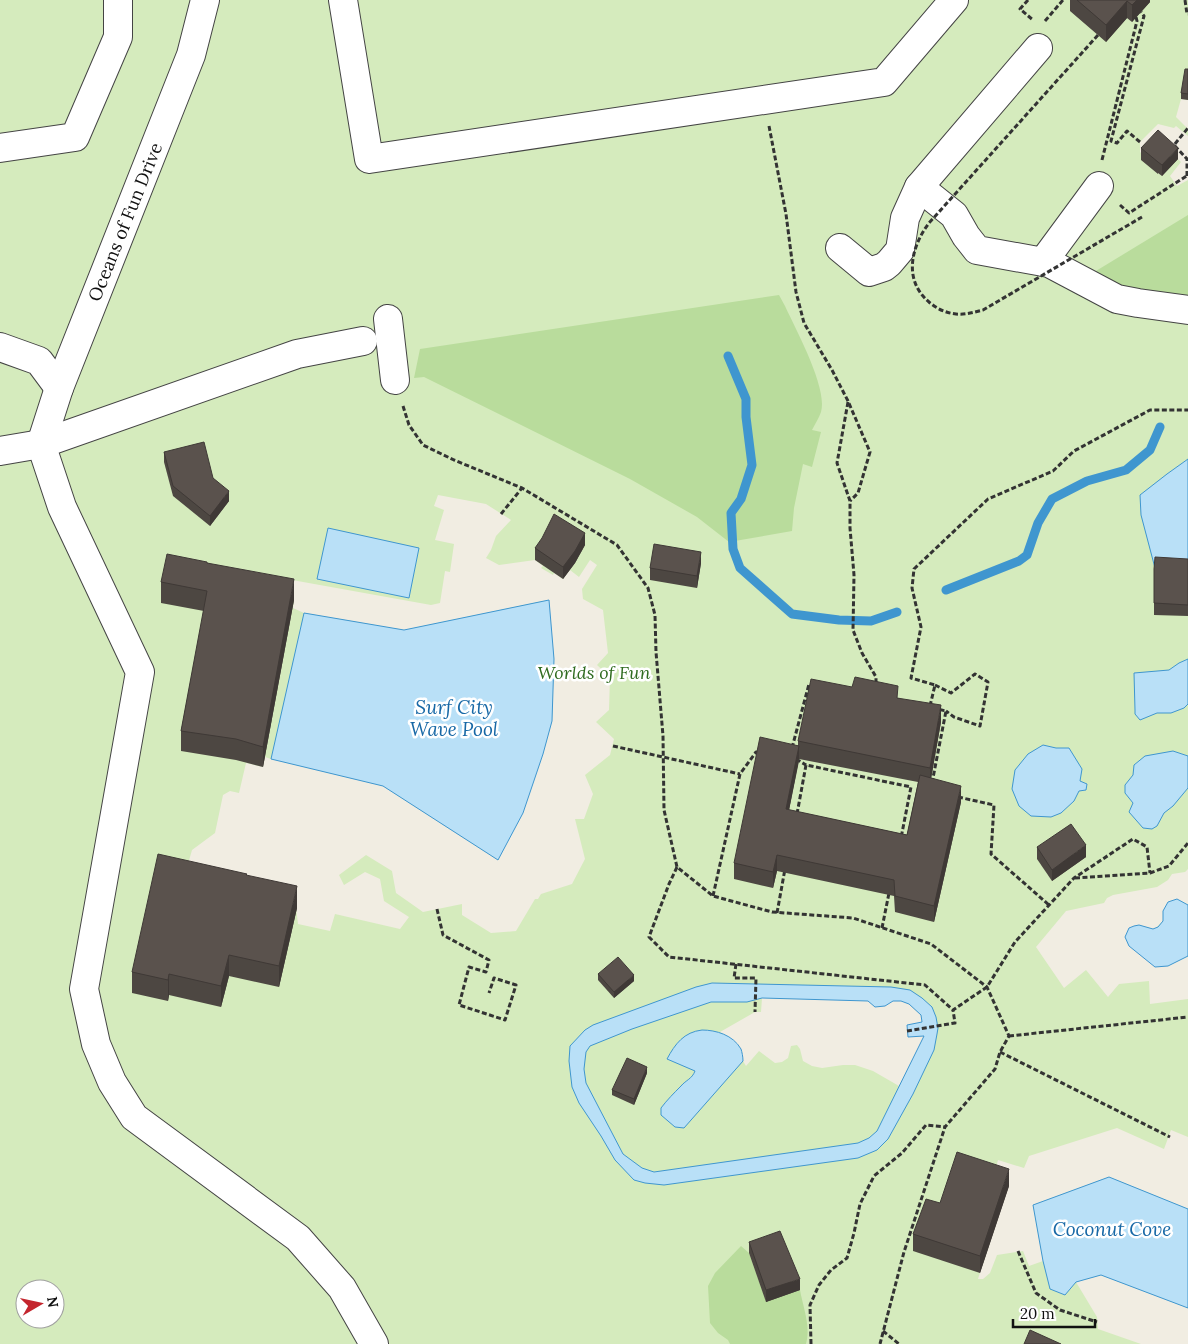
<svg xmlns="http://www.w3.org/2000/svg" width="1188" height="1344" viewBox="0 0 1188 1344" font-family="Lora,serif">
<rect width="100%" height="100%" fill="#fffdf5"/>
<path fill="#d5ebbd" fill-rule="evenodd" d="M0 0H1188V1344H0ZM25 1289H55V1319H25Z"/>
<g fill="#b9dc9c">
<path d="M1188 215V305L1134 298 1091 274Z"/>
<path d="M779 295 785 306C796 330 828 388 821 412 819 418 815 424 812 430L821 432 812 467 803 464 794 508 792 531 729 542 697 517 630 479 424 377 414 378 420 349Z"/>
<path d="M741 1246 749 1253 766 1301 800 1290C803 1307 811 1326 806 1344H730L728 1340 718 1333 710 1323 708 1286 715 1273Z"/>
</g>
<g fill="#f1ede2">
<path d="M1181 99 1188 100V129L1176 117Z"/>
<path d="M1158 124 1174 128 1176 126 1188 136V180L1177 186 1170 176 1181 162 1154 138 1140 153V142Z"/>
<path d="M438 495 486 504 511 520 496 536 491 550 486 558 499 565 535 560 543 566 541 568 553 575 554 573 563 579 570 570 579 577 590 560 597 565 582 589 583 599 603 610 608 653 597 665 610 677 609 710 596 722 614 739 610 755 585 775 593 794 584 819H575L585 859 572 884 541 894 538 899H535L516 931 491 933 462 915V904L423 912 396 893 392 871 366 855 339 875 344 885 365 872 380 879 384 901 409 917 400 929 335 914 330 931 298 924 296 907 188 864 192 850 215 833 223 795 230 791 239 793 246 763 263 767 265 757 271 759 383 786 498 860 552 721 554 659 548 600 404 630 304 613 293 608 294 601 289 599 292 580 431 605 440 603 445 571 450 572 454 544 435 540 444 510 434 506Z"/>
<path d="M1188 869V905L1181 901 1164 916 1163 921 1157 927 1153 929 1139 925 1134 926 1168 966 1188 956V999L1150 1004 1149 981 1119 984 1108 997 1086 970 1064 988 1036 947 1066 911 1104 903 1107 898 1113 895 1157 887 1168 880 1172 874 1185 872Z"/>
<path d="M762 998 901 1001 909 1004 921 1015 925 1036 912 1062 899 1086 873 1071 855 1065H843L822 1068 812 1066 803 1061 800 1049 797 1045 791 1046 788 1058 782 1062 775 1063 759 1051 746 1066 743 1061 741 1049 727 1036 720 1032 755 1012H761Z"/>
<path d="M1117 1128 1164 1149 1171 1130 1188 1137V1209L1109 1177 1033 1205 1043 1261 1029 1266 1023 1251 997 1255 990 1273 983 1279H978L1008 1186 992 1181 998 1160 1024 1168 1029 1156Z"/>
<path d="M1101 1275 1188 1308V1344H1141L1098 1329 1097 1317 1076 1282Z"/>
</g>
<g fill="#b9e0f7" stroke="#3f96cf" fill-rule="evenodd">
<path d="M1188 459V570L1155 568 1141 515 1140 495 1167 474Z"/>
<path d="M328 528 419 548 409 598 317 579Z"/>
<path d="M549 600 554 659 552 721 543 754 523 813 498 860 383 786 271 759 304 613 404 630Z"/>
<path d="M1188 659V704L1184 708 1171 713H1157L1140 720 1135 714V710L1134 673 1169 670 1179 663Z"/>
<path d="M1043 745 1056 748H1069L1082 769 1080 781 1087 784 1086 790 1079 791 1074 801 1061 813 1051 817 1031 816 1019 806 1012 789 1015 770 1028 754Z"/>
<path d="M1173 751 1188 756V788L1173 806 1164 813 1157 826 1152 829 1143 828 1129 812 1133 803 1125 793V785L1133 775 1134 765 1145 756Z"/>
<path d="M1177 899 1188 905V956L1168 966 1155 967 1129 946 1125 937 1129 928 1134 926 1139 925 1153 929 1158 927 1163 921V911L1168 902Z"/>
<path d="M712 983 891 987 910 990 922 998 932 1007 936 1017 938 1028 937 1034 934 1050 913 1094 888 1139 877 1150 858 1158 664 1185 645 1183 634 1180 615 1160 601 1136 579 1103 572 1087 569 1061 570 1046 585 1030 593 1025 696 987ZM762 998 868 1001 875 1007 885 1006 893 1001H901L909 1004 921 1015 922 1022 907 1025 908 1037 924 1036 877 1131 869 1138 858 1143 654 1172 642 1168 623 1154 586 1083 584 1069 586 1052 590 1046 632 1029 711 1002H747Z"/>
<path d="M702 1030C716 1030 733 1035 741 1049 742 1052 743 1057 743 1061L684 1128 675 1127 661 1115V1108C667 1100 674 1093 681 1086 686 1080 692 1079 695 1071L667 1059C675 1044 684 1032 702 1030Z"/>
<path d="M1109 1177 1188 1209V1308L1101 1275 1076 1282 1065 1295 1050 1289 1043 1261 1033 1205Z"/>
</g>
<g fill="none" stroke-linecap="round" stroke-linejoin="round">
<g stroke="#3f96cf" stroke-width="9">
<path d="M728 356 746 399V417L752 465 741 499 731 513 733 549 740 568 792 614 839 620 871 621 897 612"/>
<path d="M946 590 1019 561 1027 555 1038 523 1052 499 1087 481 1126 470 1150 450 1160 427"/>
</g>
<g stroke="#444" stroke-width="30">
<g id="minor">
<path d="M343 0 369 159 884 82 954 0"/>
<path d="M0 148 75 137 118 37V0"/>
<path d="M919 187 954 215 966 236 977 250 1049 263 1117 299 1138 303 1188 310"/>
<path d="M840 248 869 272 884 267 889 263 900 250 905 218 919 187 1038 48"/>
<path d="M1043 262 1099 186"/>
<path d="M388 319 395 380"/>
<path d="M0 347 39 361 59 388"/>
<path d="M41 444 62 507 140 672 84 989 96 1044 112 1082 134 1117 298 1238 342 1288 374 1344"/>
<path d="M41 444 59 388 191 55 205 0"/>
<path d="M0 451 41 444 297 354 363 341"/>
</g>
</g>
<g stroke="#333" stroke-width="3" stroke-dasharray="5 2.5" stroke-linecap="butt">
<path d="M1028 0 1020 9 1033 20"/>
<path d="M1185 0 1187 14H1188"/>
<path d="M1045 21 1063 0"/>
<path d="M769 126 786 214 796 292 804 323 832 370 848 401 870 452 858 493 850 501"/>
<path d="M1140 142 1127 131 1117 143 1111 141 1144 16 1141 12"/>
<path d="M1102 160 1137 21 1136 17"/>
<path d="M1187 176V159L1174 145 1188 128"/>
<path d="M1120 205 1129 213 1188 175"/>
<path d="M848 402 837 463 850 501V528L854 575 853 630 862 653 876 677V684"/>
<path d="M403 406 409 425 423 445 454 460 522 488 617 545 648 588 655 615 656 652 663 736 664 810 677 867 713 896 772 912 853 918 931 944 987 987 1009 1036 1000 1052 995 1069 945 1127 904 1252 880 1344"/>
<path d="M501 514 522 488"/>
<path d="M935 685 951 693 975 674 988 682 980 726 954 717 946 711"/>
<path d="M930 706 935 685 911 678 921 627 912 588 914 569 988 499 1053 471 1074 451 1150 410H1188"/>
<path d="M613 746 740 774"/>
<path d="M792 748 809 684H814"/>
<path d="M796 759 806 765"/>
<path d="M932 783 946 711 937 709"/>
<path d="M958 797 994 805 991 854 1049 905"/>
<path d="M797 814 806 765 911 787 901 838"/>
<path d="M677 867 669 884 649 937 669 957 925 985 953 1010 987 987 1015 942 1074 878 1133 839 1147 847 1150 873"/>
<path d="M1075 878 1150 873 1169 866 1188 843"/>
<path d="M713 896 740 774 756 752H759"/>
<path d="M437 909 443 935 489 960 486 972 469 967 459 1005 505 1020 516 985 494 978 489 993"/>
<path d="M777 913 785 869"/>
<path d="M882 928 889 893"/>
<path d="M736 964 734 978H756L755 1012"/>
<path d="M907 1031 955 1023 953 1010"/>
<path d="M1009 1036 1188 1017"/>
<path d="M1000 1052 1170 1137"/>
<path d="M1018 1251 1036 1293 1060 1310 1097 1322"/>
<path d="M883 1331 899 1344"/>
<path d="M811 1344 810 1305 819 1285 831 1270 847 1258 854 1233 860 1204 874 1176 902 1153 926 1125 945 1127"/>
</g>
<use href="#minor" stroke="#fff" stroke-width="28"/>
<path stroke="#333" stroke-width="3" stroke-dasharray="5 2.5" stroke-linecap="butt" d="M1098 35 929 223C911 247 903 280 929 302 937 309 946 313 956 314 966 315 974 312 983 310L1142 217"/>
</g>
<g fill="#4d4742" fill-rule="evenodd">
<path d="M1070 0H1150V2L1132 22 1127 18 1106 42 1070 11Z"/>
<path d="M1188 69V100L1181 99V93Z"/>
<path d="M1141 148 1178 159 1162 176 1158 173V174L1141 160Z"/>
<path d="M164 452 229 501 210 526 173 496 164 462Z"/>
<path d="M585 545 575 563 563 579 535 560V548Z"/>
<path d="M1188 559V616L1154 615V569Z"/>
<path d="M207 563 294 600 263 767 236 760 181 751V731L204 611 161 603V582Z"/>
<path d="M701 563 697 588 650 580V568Z"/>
<path d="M898 698 941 722 931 778 961 802 934 922 895 912 894 896 777 871 773 888 734 879V863L798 745V741ZM799 759 918 782 907 835 789 810Z"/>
<path d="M1037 847 1086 857 1052 881 1037 859Z"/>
<path d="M247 876 297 908 279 987 229 976 221 1007 169 995 168 1001 132 993V972Z"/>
<path d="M598 974 634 981 614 998 598 980Z"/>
<path d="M647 1073 634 1105 612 1095V1090Z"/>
<path d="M1009 1186 980 1273 913 1251V1234L940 1203Z"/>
<path d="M749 1242 800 1290 766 1302 749 1253Z"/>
</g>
<g fill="#3f3936">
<path d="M1137 0H1150V2L1132 22V5Z"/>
<path d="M1127 1V18L1106 42V25Z"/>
<path d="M1178 148V159L1162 176V165Z"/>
<path d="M229 491V501L210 526V516Z"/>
<path d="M585 533V545L575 563 563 579V567Z"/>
<path d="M701 552V563L697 588V576Z"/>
<path d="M294 579V600L263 767V747Z"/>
<path d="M941 705V722L930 785V768Z"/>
<path d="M799 746V761L786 825V809Z"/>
<path d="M961 786V802L934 922V906Z"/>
<path d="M1086 845V857L1052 881V870Z"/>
<path d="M777 855V871L773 888V872Z"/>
<path d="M297 886V908L279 987V966Z"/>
<path d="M229 955V976L221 1007V986Z"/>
<path d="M169 974V995L168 1001V980Z"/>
<path d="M634 975V981L614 998V992Z"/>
<path d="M647 1067V1073L634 1105V1099Z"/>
<path d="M1009 1169V1186L980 1273V1256Z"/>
<path d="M800 1279V1290L766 1302V1290Z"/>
</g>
<g fill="#5a524d" stroke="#3f3936">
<path d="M1077 0H1137L1132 5 1127 1 1106 25Z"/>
<path d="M1185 69H1188V94L1181 93Z"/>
<path d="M1158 130 1178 148 1162 165 1158 162 1141 148Z"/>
<path d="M204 442 213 478 229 491 210 516 173 486 164 452Z"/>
<path d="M554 514 585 533 575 551 563 567 535 548 542 538Z"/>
<path d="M654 544 701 552 697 576 650 568Z"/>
<path d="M167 554 207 562V563L294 579 263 747 236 739 181 731 207 591 161 582Z"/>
<path d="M1155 557 1188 559V605L1154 603V569Z"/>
<path d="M855 677 898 686 897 698 941 705 930 768 798 741 811 679 852 687Z"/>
<path d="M760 737 799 746 786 809 907 835 920 775 961 786 934 906 895 896 894 880 777 855 773 872 734 863Z"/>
<path d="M1071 824 1086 845 1052 870 1037 847Z"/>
<path d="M158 854 247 874 246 875 297 886 279 966 229 955 221 986 169 974 168 980 132 972Z"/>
<path d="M618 957 634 975 614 992 598 974Z"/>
<path d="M627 1058 647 1067 634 1099 612 1090Z"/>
<path d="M957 1152 1009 1169 980 1256 913 1234 926 1199 940 1203Z"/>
<path d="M780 1231 800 1279 766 1290 749 1242Z"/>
<path d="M1030 1330 1061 1344H1024Z"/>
</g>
<g text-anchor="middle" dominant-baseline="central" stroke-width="5" stroke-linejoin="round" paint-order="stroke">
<g font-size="18" fill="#111" stroke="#fff">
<text transform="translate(125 222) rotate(-68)">Oceans of Fun Drive</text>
</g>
<g font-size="18" font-style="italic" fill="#2f6b1f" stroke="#fff">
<text x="594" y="672">Worlds of Fun</text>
</g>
<g font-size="19" font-style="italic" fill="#1768a6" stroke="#fff">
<text x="454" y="707">Surf City<tspan x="454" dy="22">Wave Pool</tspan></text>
<text x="1112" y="1229">Coconut Cove</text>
</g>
</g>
<g transform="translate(40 1304) rotate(81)"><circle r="24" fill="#ffffff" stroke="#a0a0a0"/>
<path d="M0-4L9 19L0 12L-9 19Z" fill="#c4262e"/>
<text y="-8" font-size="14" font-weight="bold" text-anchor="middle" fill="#111111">N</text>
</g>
<path d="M1013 1319v8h82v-8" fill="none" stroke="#111111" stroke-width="2.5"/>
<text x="1020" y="1319" font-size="15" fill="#111111" stroke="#ffffff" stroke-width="4" paint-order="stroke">20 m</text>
</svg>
